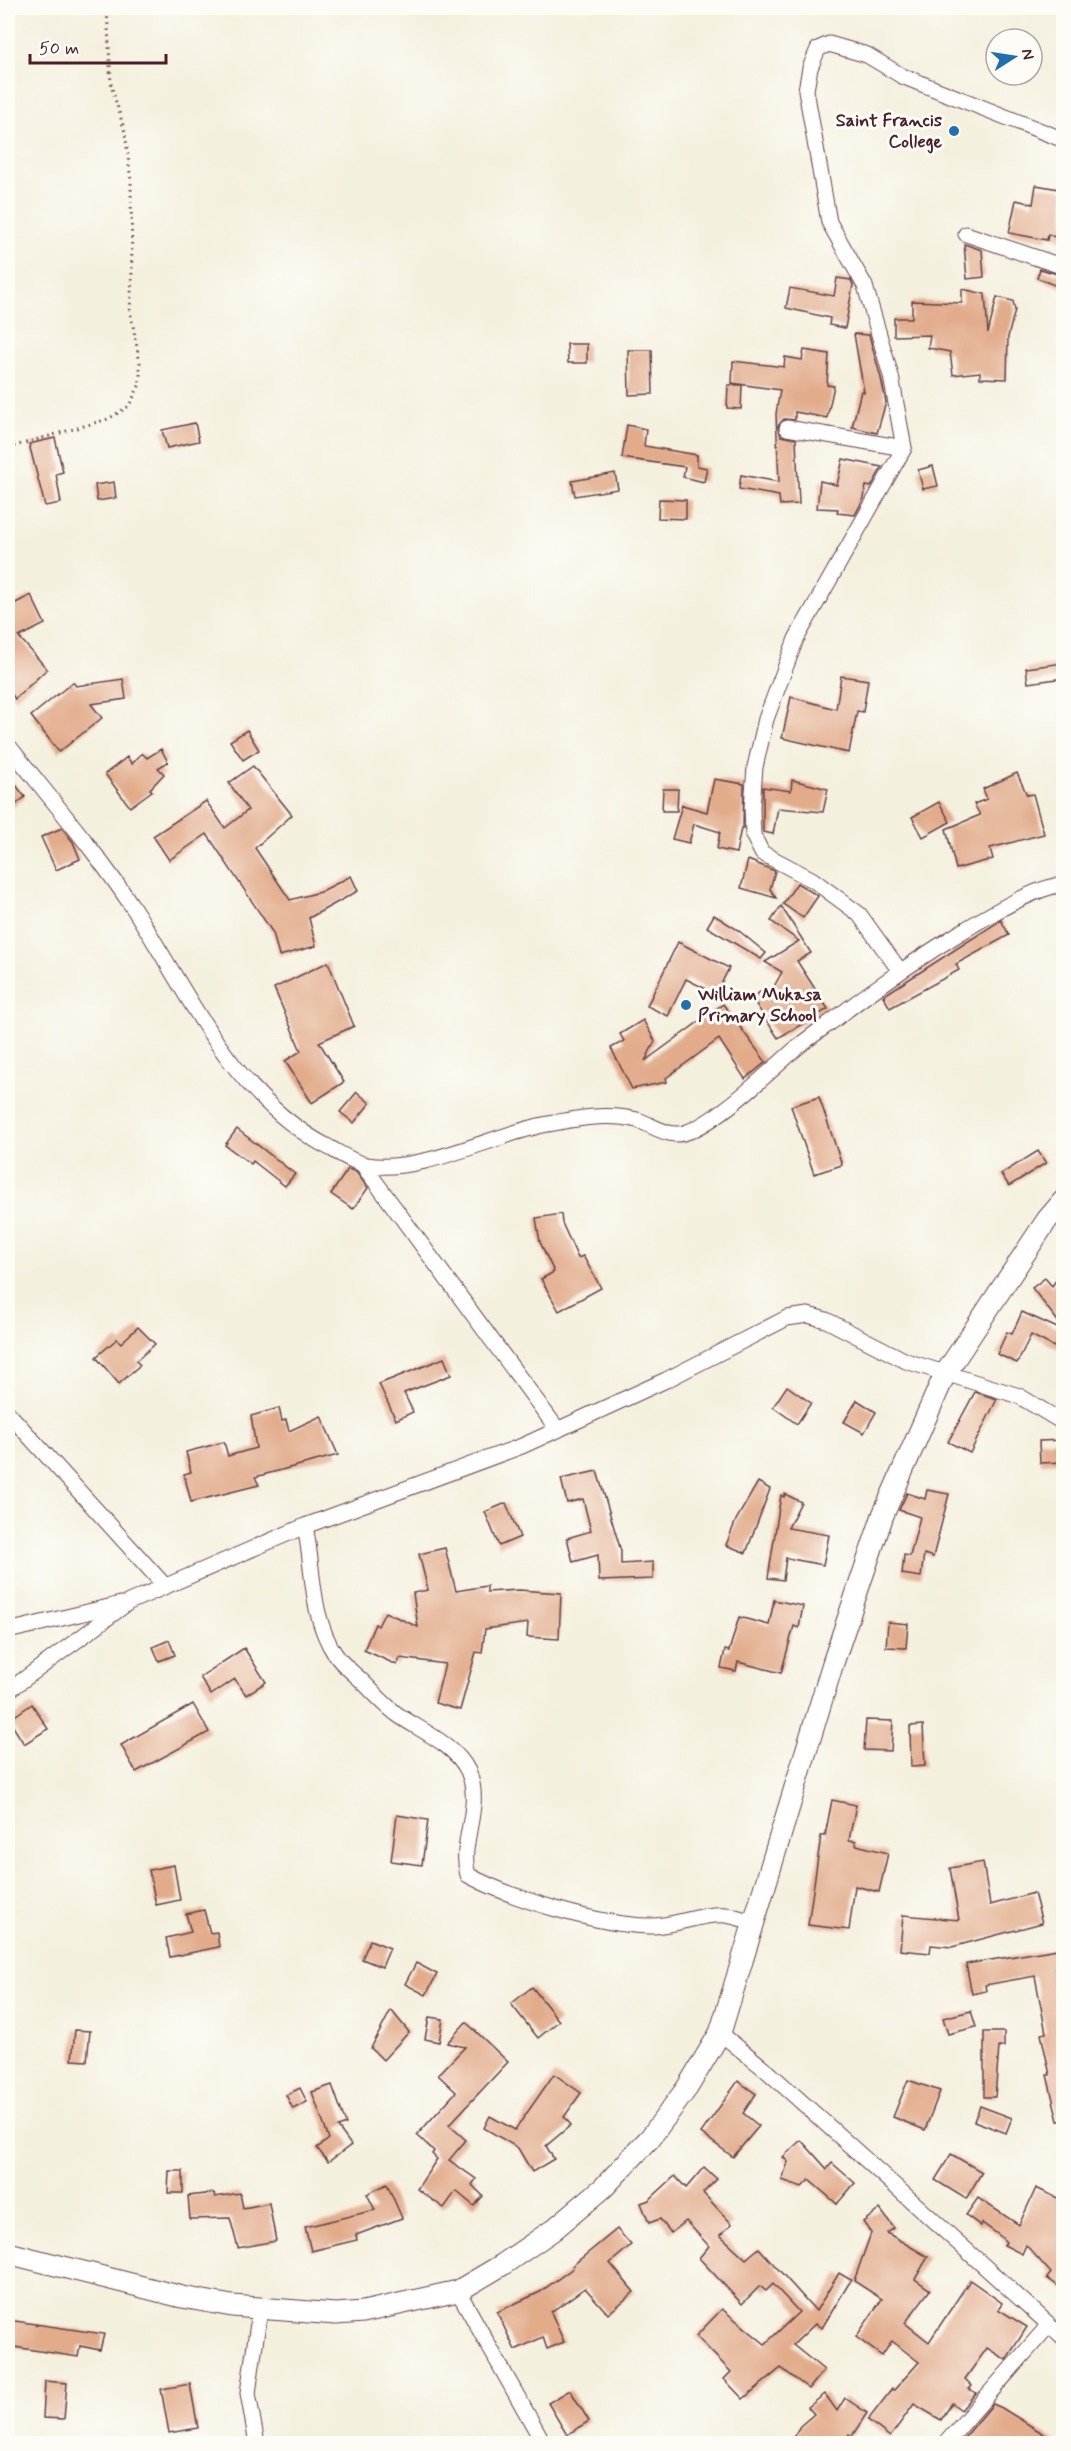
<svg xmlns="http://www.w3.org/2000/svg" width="1071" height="2451" viewBox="0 0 1071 2451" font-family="Mynerve,sans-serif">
<rect width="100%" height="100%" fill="#fdfcf7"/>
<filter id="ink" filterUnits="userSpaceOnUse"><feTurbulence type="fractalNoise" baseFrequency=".0167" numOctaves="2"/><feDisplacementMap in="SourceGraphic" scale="12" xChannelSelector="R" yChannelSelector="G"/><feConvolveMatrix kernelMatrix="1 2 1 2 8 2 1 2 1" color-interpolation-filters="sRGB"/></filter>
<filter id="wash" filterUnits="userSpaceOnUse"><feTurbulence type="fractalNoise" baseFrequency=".008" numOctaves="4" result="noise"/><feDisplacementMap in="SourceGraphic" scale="24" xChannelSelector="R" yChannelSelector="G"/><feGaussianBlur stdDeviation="1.35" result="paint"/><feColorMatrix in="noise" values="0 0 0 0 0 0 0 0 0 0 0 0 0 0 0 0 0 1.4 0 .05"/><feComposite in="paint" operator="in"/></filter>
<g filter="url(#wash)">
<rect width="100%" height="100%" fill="#f4f0de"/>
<g id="blocks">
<g fill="#e2ac8b">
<path d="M1036 185 1064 190V241L1048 234 1047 240 1009 233 1016 200 1033 204Z"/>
<path d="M964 244 982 250 984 277 967 279Z"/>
<path d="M1040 269 1064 276V289L1037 278Z"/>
<path d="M837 278 851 280 853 285 845 328 829 325 830 318 786 308 790 288 834 296Z"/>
<path d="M962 289 985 294 988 333 997 297 1013 301 1015 310 1008 337 1007 379 980 378V372L953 375 950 352 928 348 930 335 894 336V318H912V301L962 303Z"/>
<path d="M854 334 869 335 881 378 886 402 877 433 852 427 861 391 864 392Z"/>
<path d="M567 344H587V363H568Z"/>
<path d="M628 350H652L653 394 629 395Z"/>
<path d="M804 350 829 354 827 385 834 386 827 418 795 412V420L784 419 778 426 781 436 796 439 799 504 780 505 779 496 739 489 741 475 779 482 776 414 780 390 732 383 733 361 784 367 785 357 802 360Z"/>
<path d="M728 385H742L741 409 727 408Z"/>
<path d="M195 423 199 441 167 448 162 430Z"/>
<path d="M627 425 646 429 644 446 697 455V466L707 468 704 482 683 477 685 467 622 458Z"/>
<path d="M55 438 63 472 56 474 61 503 45 506 29 444Z"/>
<path d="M843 459 882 467 871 487 866 486 864 498 855 515 837 513 838 509 817 508 820 481 837 485Z"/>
<path d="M933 466 938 486 923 489 918 470Z"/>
<path d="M615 473 618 489 575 496 572 481Z"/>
<path d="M114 482 116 498 97 501 95 485Z"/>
<path d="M659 499 686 500V519L658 518Z"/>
<path d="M31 595 45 624 19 637 47 669 15 699 8 689V607Z"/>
<path d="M1064 663V678L1028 683 1026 668Z"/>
<path d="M841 676 868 680 863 712 857 711 849 753 782 738 791 697 836 709Z"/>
<path d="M123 679 126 699 91 704 102 718 59 752 31 716 73 682 76 686Z"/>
<path d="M247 730 259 750 243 760 230 741Z"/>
<path d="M161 749 168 762 158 768 164 774 150 789 152 791 130 807 105 774 127 757 132 764 142 753 147 758Z"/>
<path d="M253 766 292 815 255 848 290 900 320 892 351 876 358 891 309 918 316 946 279 956 273 933 207 834 169 860 153 836 206 801 225 828 248 810 229 783Z"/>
<path d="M1017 773 1027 795 1033 794 1044 834 990 848 993 859 956 869 946 829 980 815 974 804 987 799 983 789Z"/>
<path d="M8 775 25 797 8 811Z"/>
<path d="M714 779 744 784 743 828H741L736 853 717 849 720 832 694 824 689 843 672 839 682 805 707 812Z"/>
<path d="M792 780 828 789 823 812 778 808 773 834 763 832V787L791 791Z"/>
<path d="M663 789H678L677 811H662Z"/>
<path d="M939 802 950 822 923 837 912 817Z"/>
<path d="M62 828 73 842 80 859 56 870 41 837Z"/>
<path d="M748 860 775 871 770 889 776 898 741 888Z"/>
<path d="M797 883 818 896 803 918 783 904Z"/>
<path d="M781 906 811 953 797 961 828 1009 778 1038 752 998 767 987 772 990 782 972 765 962 799 941 771 921Z"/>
<path d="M714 915 738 930 766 953 761 959 707 927Z"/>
<path d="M1001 920 1009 935 956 964 959 970 890 1008 883 996Z"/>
<path d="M678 942 729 968 716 994 686 979 668 1016 647 1006Z"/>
<path d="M328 962 354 1026 319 1042 344 1082 312 1103 285 1061 301 1051 274 988Z"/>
<path d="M723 1004 766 1062 745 1079 719 1039 666 1078 667 1082 632 1089 611 1048 624 1041 620 1034 643 1020 655 1041 645 1061Z"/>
<path d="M357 1092 370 1103 354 1123 340 1112Z"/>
<path d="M819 1097 842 1165 814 1174 791 1106Z"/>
<path d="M237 1129 295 1174 285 1186 253 1161 251 1164 225 1145Z"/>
<path d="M1038 1151 1046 1163 1009 1186 1001 1174Z"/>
<path d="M348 1169 356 1172 368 1188 353 1209 331 1194Z"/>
<path d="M561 1214 562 1223 578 1258 583 1256 601 1288 559 1311 541 1279 554 1272 540 1242 536 1218Z"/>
<path d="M1064 1269V1329L1032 1288 1045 1278 1052 1286Z"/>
<path d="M1022 1312 1064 1331V1352L1031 1335 1017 1363 997 1354 1007 1332 1012 1334Z"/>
<path d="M138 1327 155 1344 136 1361 140 1365 119 1384 96 1357 117 1339 121 1343Z"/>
<path d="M444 1358 451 1375 404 1393 413 1412 396 1420 379 1384Z"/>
<path d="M787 1386 811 1403 797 1424 773 1407Z"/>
<path d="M975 1392 997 1399 970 1453 948 1442Z"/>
<path d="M857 1400 876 1412 864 1433 844 1422Z"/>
<path d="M279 1408 282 1421 286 1420 289 1431 321 1416 338 1455 255 1477 259 1485 191 1502 184 1474 191 1472 186 1452 224 1442 228 1456 256 1448 251 1416Z"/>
<path d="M1064 1440V1462L1040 1463 1039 1441Z"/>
<path d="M597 1471 621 1551V1564L653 1562V1579L599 1581 598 1555 573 1562 567 1538 591 1531 583 1499 567 1503 561 1479Z"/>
<path d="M758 1482 770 1489 746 1553 726 1545 736 1520Z"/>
<path d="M927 1490 949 1494 933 1557 924 1554 921 1577 902 1574 904 1555 910 1556 920 1517 899 1510 907 1493 925 1499Z"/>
<path d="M785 1494 801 1502 788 1528 829 1535 823 1565 786 1558 783 1580 768 1578 781 1495 784 1497Z"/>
<path d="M506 1503 520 1537 499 1546 485 1512Z"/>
<path d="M445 1548 456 1591 487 1586V1592L519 1590 561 1593 559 1639 527 1637 528 1623 485 1629 482 1653 476 1652 460 1710 435 1703 445 1664 400 1658 397 1665 364 1650 375 1624 378 1626 385 1612 418 1627 413 1593 428 1590 419 1554Z"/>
<path d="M774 1600 803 1606 799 1628 794 1626 781 1673 738 1662 736 1671 721 1668 725 1650 729 1651 739 1617 769 1625Z"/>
<path d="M888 1622 908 1624 906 1648 886 1647Z"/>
<path d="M169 1640 175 1655 159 1661 153 1647Z"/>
<path d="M244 1648 266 1682 246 1695 235 1679 211 1695 200 1677Z"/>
<path d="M32 1704 48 1729 24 1744 9 1720Z"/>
<path d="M193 1704 209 1732 136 1772 121 1745Z"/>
<path d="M866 1720 893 1721 891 1751 864 1750Z"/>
<path d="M923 1725 925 1766 911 1767 910 1726Z"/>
<path d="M832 1800 856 1805 849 1840 856 1841V1845L888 1853 879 1892 855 1886 849 1930 808 1925 821 1836H825Z"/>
<path d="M397 1815 428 1820 422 1865 391 1861Z"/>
<path d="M983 1862 990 1905 1034 1893 1042 1923 952 1947 931 1945 930 1953 900 1950 903 1915 959 1920 950 1868Z"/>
<path d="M174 1865 180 1900 156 1905 149 1870Z"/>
<path d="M204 1910 210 1933 217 1932 219 1947 170 1957 166 1938 191 1932 186 1914Z"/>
<path d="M370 1940 390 1948 382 1967 362 1959Z"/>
<path d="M1064 1948V1967L1056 1968 1061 1999 1064 1998V2121H1058L1047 2075H1050L1041 2034 1046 2033 1035 1976 985 1985 986 1991 972 1994 966 1964Z"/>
<path d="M416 1963 437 1974 426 1995 405 1984Z"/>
<path d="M532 1987 559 2021 538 2038 511 2004Z"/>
<path d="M391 2010 409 2032 383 2060 371 2048Z"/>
<path d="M971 2011 976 2027 948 2034 943 2018Z"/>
<path d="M429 2017 443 2019 439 2042 425 2039Z"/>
<path d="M466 2022 508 2062 449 2125 466 2140 449 2160 476 2179 472 2185 483 2196 474 2206 456 2191 444 2208 417 2189 437 2159 432 2154 434 2151 417 2135 456 2092 438 2075 465 2047 447 2043Z"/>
<path d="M75 2030 90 2031 87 2061 72 2060Z"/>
<path d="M984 2032H1004V2047H999L995 2097H984Z"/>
<path d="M554 2074 581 2093 564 2117 571 2125 546 2146 554 2159 532 2172 518 2148 484 2128 490 2116 515 2130Z"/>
<path d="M908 2080 940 2091 925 2130 893 2117Z"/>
<path d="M738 2081 756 2094 743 2113 759 2126 733 2157 701 2133Z"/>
<path d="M332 2085 346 2124 338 2127 351 2145 328 2162 317 2148 329 2139 312 2092Z"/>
<path d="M300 2088 307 2102 293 2109 286 2095Z"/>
<path d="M980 2106 1012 2118 1006 2133 974 2121Z"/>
<path d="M801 2140 827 2169 832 2163 855 2183 837 2204 809 2180 802 2187 782 2180 788 2162 783 2157Z"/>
<path d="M951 2154 982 2172 966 2199 935 2180Z"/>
<path d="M704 2167 717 2179 703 2193 732 2224 720 2235 746 2259 759 2248 816 2311 839 2273 851 2280 822 2328 815 2324 793 2345 824 2370 809 2389 781 2368 743 2399 724 2379 731 2372 696 2336 722 2309 765 2344 799 2312 773 2284 766 2291 760 2286 742 2304 699 2258 709 2246 686 2221 671 2233 660 2219 649 2223 641 2203 649 2200 675 2176 686 2188Z"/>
<path d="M169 2171H183V2193H168Z"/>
<path d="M387 2184 402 2218 356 2235 357 2240 311 2251 305 2227 375 2210 367 2194Z"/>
<path d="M1036 2188 1064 2201V2290L1047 2278 1051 2273 1026 2245 1022 2254 1004 2245 1006 2242 1000 2236 982 2223 981 2226 966 2215 978 2198 1019 2225Z"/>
<path d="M214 2193 215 2197 240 2193 243 2208 269 2203 276 2241 238 2248 230 2218 190 2219 188 2196Z"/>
<path d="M880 2209 894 2228 887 2233 928 2257 915 2279 930 2290 905 2323 929 2342 970 2280 1002 2303 998 2309 1027 2327 1006 2360 987 2348 965 2379 972 2386 969 2389 976 2393 961 2410 952 2403 941 2420 914 2404 890 2437 868 2420 892 2389 894 2390 919 2362 892 2341 882 2356 856 2337 882 2299 854 2281 871 2233 863 2222Z"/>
<path d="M617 2229 631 2245 610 2263 634 2292 608 2314 585 2288 551 2312 564 2342 547 2349 543 2337 515 2350 497 2312 540 2292 573 2268 572 2266Z"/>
<path d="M8 2320 104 2334 100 2350 80 2346 78 2357 8 2346Z"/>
<path d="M45 2381 67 2383 64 2419 43 2418Z"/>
<path d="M190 2384 198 2428 169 2433 161 2389Z"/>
<path d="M570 2390 589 2421 567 2435 548 2403Z"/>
<path d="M825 2394 837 2411 845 2398 867 2413 852 2436 849 2434 844 2444H789L800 2426 814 2414 808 2407Z"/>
<path d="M993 2404 1002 2408 1060 2444H959Z"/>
</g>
</g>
</g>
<g filter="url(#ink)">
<use href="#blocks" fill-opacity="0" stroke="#643e46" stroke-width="1.5"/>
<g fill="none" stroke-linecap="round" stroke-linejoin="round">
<g stroke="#643e46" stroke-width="17">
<g id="minor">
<path d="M966 234 1064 267"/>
<path d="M787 428 904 448"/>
<path d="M8 745C50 798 94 849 132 906 189 993 232 1098 330 1148 341 1154 354 1163 367 1165 419 1174 491 1136 543 1125 573 1119 607 1112 637 1120 650 1124 661 1133 675 1134 704 1137 776 1065 800 1045 814 1034 829 1024 843 1013 878 985 1025 883 1064 885"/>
<path d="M900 971 859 914 813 880 762 853 753 835 752 807 755 767 766 719 796 639 904 448 891 376 865 286 829 222 806 90 810 68 818 49 829 44 867 55 902 76 1064 140"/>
<path d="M363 1165 558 1430"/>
<path d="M8 1413 165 1586"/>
<path d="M305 1526C314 1569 310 1616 335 1654 342 1665 355 1674 364 1683 376 1695 387 1708 401 1717 424 1732 456 1746 468 1771 484 1807 458 1842 468 1875 512 1899 599 1925 649 1926 674 1927 700 1913 726 1915 735 1916 744 1920 753 1922"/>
<path d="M8 1631 121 1604"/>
<path d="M8 1691 129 1602 305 1526 522 1446 666 1380 787 1318 808 1315 826 1320 906 1361 1019 1396 1064 1423"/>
<path d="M720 2033 766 2070 1064 2338"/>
<path d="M458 2291 544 2444"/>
<path d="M257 2444 248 2393 260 2309"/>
<path d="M945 2444 1049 2325"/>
</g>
</g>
<g stroke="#643e46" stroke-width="23">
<path id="secondary" d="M8 2253 182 2297 232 2306 336 2314 363 2312 458 2291 502 2265 553 2230 603 2188 650 2138 687 2088 720 2033 833 1663 883 1515 945 1374 1047 1220 1064 1200"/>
</g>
<path stroke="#643e46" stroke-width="3" stroke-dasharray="1.5 4.5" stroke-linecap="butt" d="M8 448 108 419 129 406 140 384V363L130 310 132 279 131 181 125 132 111 85 107 8"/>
<use href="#minor" stroke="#fff" stroke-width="15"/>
<use href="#secondary" stroke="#fff" stroke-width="21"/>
</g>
</g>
<g fill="#1f6fb2" stroke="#fdfcf7" stroke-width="2">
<circle cx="954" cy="131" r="6"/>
<circle cx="686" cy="1005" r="6"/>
</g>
<g text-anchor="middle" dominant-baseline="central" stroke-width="6" stroke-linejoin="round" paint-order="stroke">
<g font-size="18" font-weight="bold" fill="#4a1f2b" stroke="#fdfcf7" text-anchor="end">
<text x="942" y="121">Saint Francis<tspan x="942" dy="21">College</tspan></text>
<text x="698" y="995" text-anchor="start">William Mukasa<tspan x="698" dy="21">Primary School</tspan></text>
</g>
</g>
<rect width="1071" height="2451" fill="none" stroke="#fdfcf7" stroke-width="30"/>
<g transform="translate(1014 57) rotate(78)"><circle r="28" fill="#fdfcf7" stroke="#b5a4a5" stroke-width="1.5"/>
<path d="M0-4.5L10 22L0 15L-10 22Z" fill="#1f6fb2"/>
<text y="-9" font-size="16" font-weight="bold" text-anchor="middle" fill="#4a1f2b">N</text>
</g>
<path d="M30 54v9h136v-9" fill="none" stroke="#4a1f2b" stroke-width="3"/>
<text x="39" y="54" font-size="18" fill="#4a1f2b" stroke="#fdfcf7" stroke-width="4.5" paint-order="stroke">50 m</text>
</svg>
